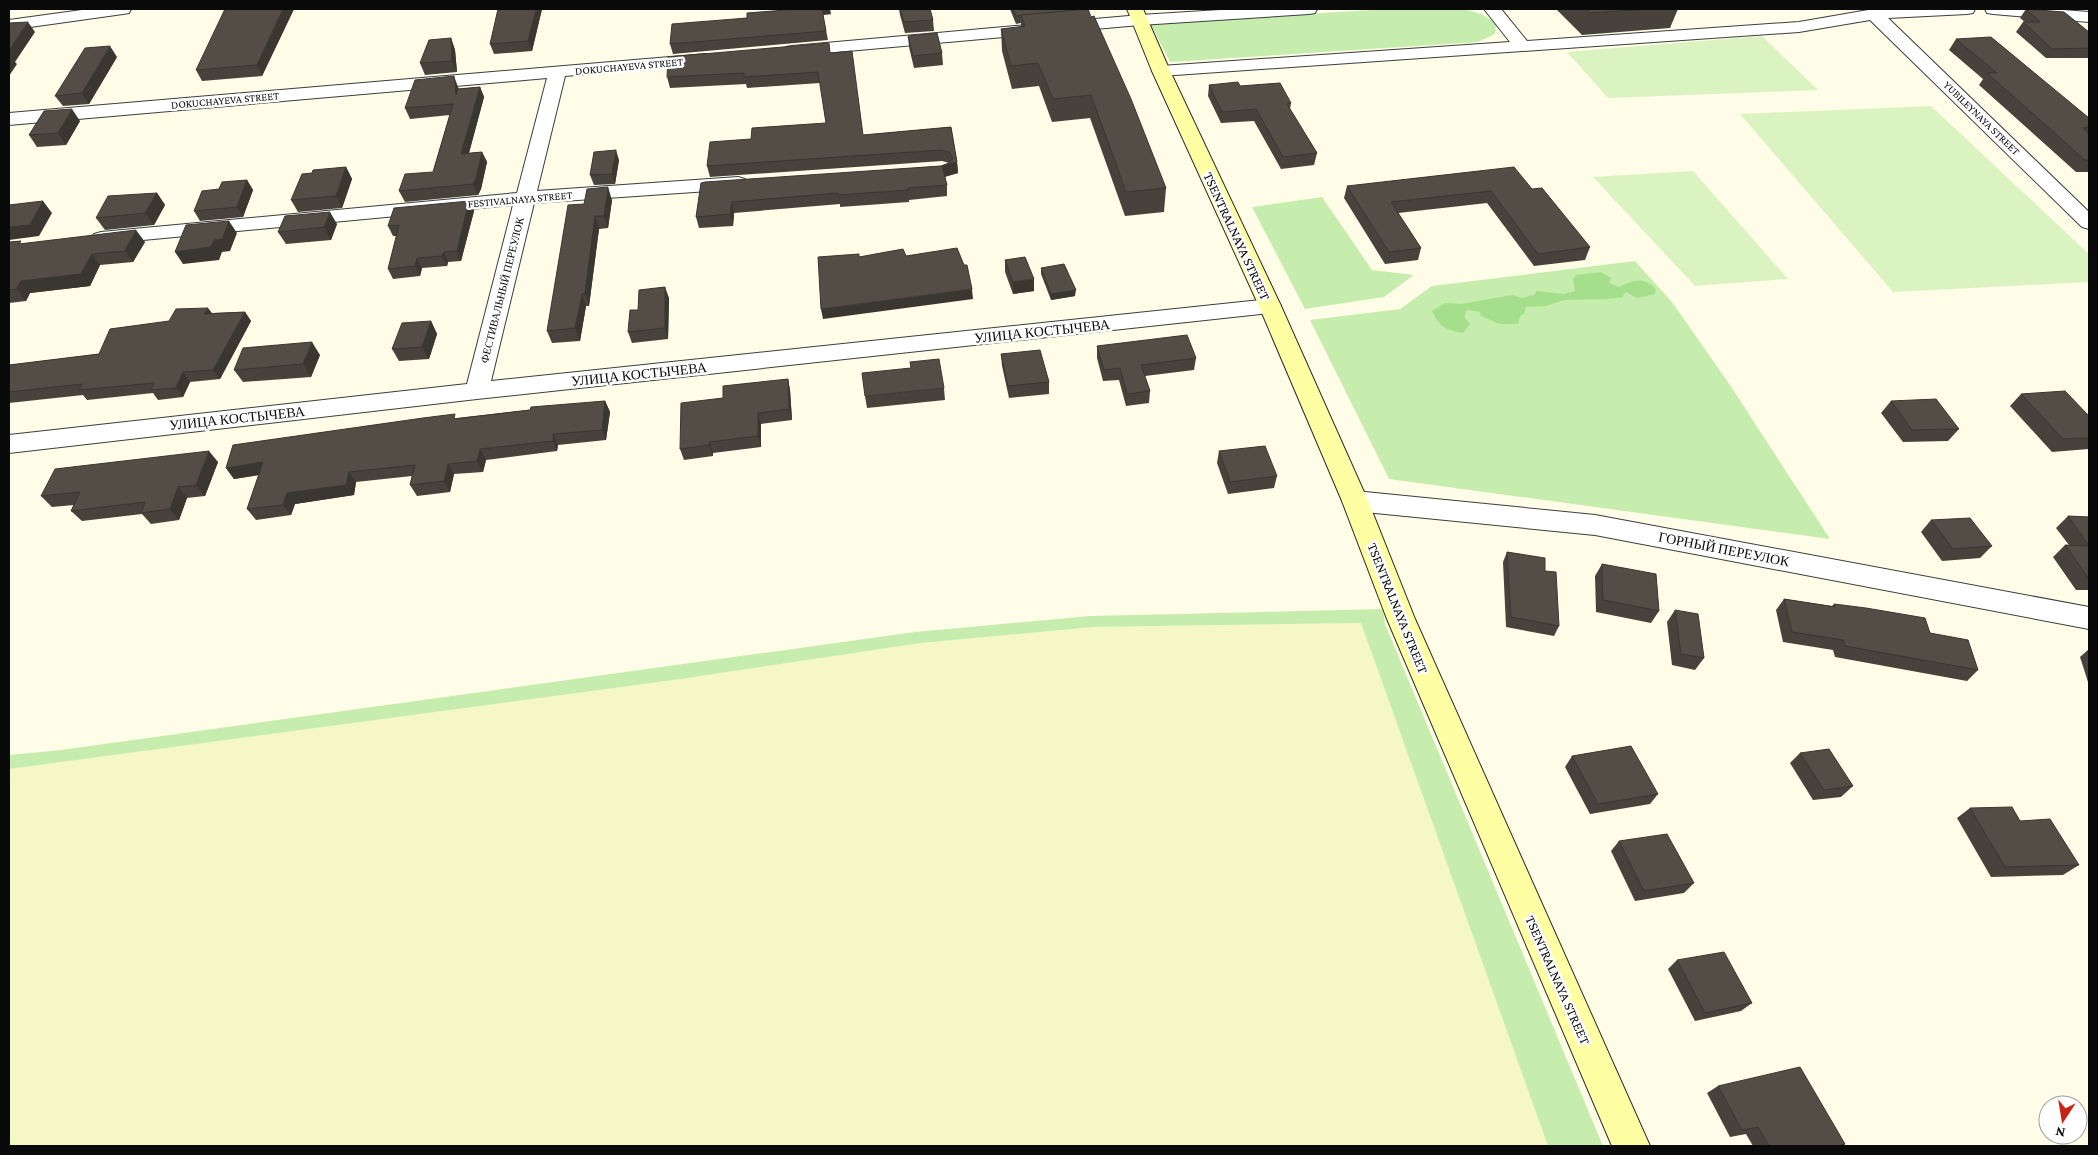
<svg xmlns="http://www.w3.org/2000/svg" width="2098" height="1155" viewBox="0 0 2098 1155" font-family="'Crimson Pro',serif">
<rect width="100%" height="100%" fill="#fffde7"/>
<path fill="#f5f8c4" d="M1361 623 1548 1146H9V769L681 679 921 643 1093 627Z"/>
<g fill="#c6edad">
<path d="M1389 9C1424 9 1469 0 1496 24L1495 34 1478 42 1170 62 1150 23Z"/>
<path d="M1322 197 1372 270 1414 275 1384 297 1305 309 1252 207Z"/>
<path d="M1635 261 1672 302 1730 385 1830 539 1389 479 1310 320 1400 309 1432 286Z"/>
<path d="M1383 609 1385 624 1603 1146H1548L1361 623 1093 627 921 643 681 679 9 769V755L61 750 915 632 1090 616Z"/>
</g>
<path fill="#a6df8b" d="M1601 272 1611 278 1609 283 1619 287C1633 280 1644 276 1656 289L1655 294 1637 298 1626 292 1622 297 1609 299 1564 300 1546 306 1526 307 1524 314 1520 316 1518 324H1500L1481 316 1480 312 1467 310 1464 317 1470 324 1463 333C1447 330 1439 327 1432 311L1445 303 1461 304 1512 295 1522 298 1534 295 1537 291 1564 294 1575 291 1573 279 1576 275Z"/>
<g fill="#dbf3c0">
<path d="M1762 36 1818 90 1608 98 1567 52Z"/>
<path d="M1931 106 2089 254V282L1893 292 1740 114Z"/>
<path d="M1693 171 1788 279 1695 286 1593 177Z"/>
</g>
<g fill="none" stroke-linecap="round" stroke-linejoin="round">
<g stroke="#3d3d3d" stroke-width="2">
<g id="street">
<path d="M89 9H131L129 13 123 14 9 30V20Z"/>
<path d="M1236 9H1317L1315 13 1309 14 1140 25 792 56 786 55 783 51 786 47 792 46 1140 15Z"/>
<path d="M1484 9H1501L1527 41 1799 22 1874 9H1975L1973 13 1967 14 1888 18 2089 212V229L2082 227 1870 20 1799 32 1161 76 1155 75 1152 71 1155 67 1161 66 1510 42Z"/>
<path d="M1985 9H2050L2089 12V22L1993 14 1987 13Z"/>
<path d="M705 54 711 55 714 59 711 63 565 76 537 191 738 177 745 179 748 183 745 187 738 189 534 203 491 381 1270 299 1278 301 1281 306 1278 311 1270 313 477 399 9 453V435L467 384 513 205 101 244 94 242 91 238 94 234 101 232 517 193 547 78 9 125V113Z"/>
<path d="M1355 491 1595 515 2089 607V629L1595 535 1355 511 1346 508 1342 501 1346 494Z"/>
</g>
</g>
<g stroke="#2c2c2c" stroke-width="2">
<path id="secondary" d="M1127 9H1143L1170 71 1281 306 1368 501 1415 619 1650 1146H1612L1387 619 1342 501 1259 306 1152 71Z"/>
</g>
<use href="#street" fill="#fff" fill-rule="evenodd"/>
<use href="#secondary" fill="#fdffa2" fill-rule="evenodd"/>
</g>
<g fill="#47423b">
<path d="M41 9H62L42 10Z"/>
<path d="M294 9 262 76 202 81 196 70Z"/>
<path d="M542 9 532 51 494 54 490 44Z"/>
<path d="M899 9H930L933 20 934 31 905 33 900 15Z"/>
<path d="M1010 9H1081L1166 188 1164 212 1125 216 1090 118 1052 122 1039 86 1012 89 1002 51 1001 29 1021 27V23L1016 24Z"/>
<path d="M1556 9H1678L1670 28 1582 35Z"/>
<path d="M2026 9 2089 32V58H2046L2016 32 2023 22H2025L2020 18Z"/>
<path d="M831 14 823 15 828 40 673 54 670 44 747 18Z"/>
<path d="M908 36 942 53 943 65 914 68 909 47Z"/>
<path d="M451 38 455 50 457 72 425 75 420 63Z"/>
<path d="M1956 39 2089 118V172H2076L1979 85 1983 79 1949 50Z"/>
<path d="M830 53 863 135 951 127 957 162 958 173 945 177 947 185V196L909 200V202L840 207V204L734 213 733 226 699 228 696 217 701 183 941 166 949 163 942 161 710 177 707 166 751 139 826 123 820 83 747 88 746 84 670 88 667 77Z"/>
<path d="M117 57 89 104 63 106 55 96Z"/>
<path d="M1209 85 1240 86 1291 103 1290 109 1317 153 1314 165 1281 169 1254 121 1221 123 1208 96Z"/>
<path d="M458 87 459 89 480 87 484 97 469 153 482 152 487 162 481 189 478 195 405 202 399 191 433 172 450 115 410 119 405 108Z"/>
<path d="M80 121 66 145 37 147 29 135Z"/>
<path d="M619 160 615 184 594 185 590 175Z"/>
<path d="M346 167 352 179 342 208 298 212 291 200 312 173Z"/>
<path d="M247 180 253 190 243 217 200 221 194 211 219 189Z"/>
<path d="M1347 186 1532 189 1590 247 1585 260 1534 266 1487 203 1398 213 1421 248 1418 260 1385 264 1344 198Z"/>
<path d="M157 193 165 205 154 225 105 230 96 218Z"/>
<path d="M612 200 608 228 599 229 589 306H586L580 341 552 343 547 331 584 204Z"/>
<path d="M469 201 474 211 461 261 448 262 447 266 422 268 420 276 393 279 388 269 397 236H393L388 226Z"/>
<path d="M337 224 331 240 286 244 278 232Z"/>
<path d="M9 242 23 244 145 242 133 262 100 265 90 286 30 293 26 301 9 303Z"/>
<path d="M1005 260 1034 291 1013 294 1005 272Z"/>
<path d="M1041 268 1075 296 1051 300 1041 274Z"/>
<path d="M669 298 668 339 632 343 628 332 638 310Z"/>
<path d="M245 312 251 321 220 379 190 382 183 397 158 400 153 393 87 400 83 395 9 403V365L99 354 169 321 212 313Z"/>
<path d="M431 321 437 334 429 359 399 361 392 349Z"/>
<path d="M1097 346 1196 358 1194 370 1145 376 1150 391 1149 403 1126 406 1119 380 1103 381 1097 358Z"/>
<path d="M1001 354 1049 382V394L1009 398 1002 366Z"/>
<path d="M320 355 311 377 243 382 234 370Z"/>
<path d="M788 379 790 390 792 420 761 424V447L713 453V456L684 460 680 449 723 398Z"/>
<path d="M944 388 945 400 867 408 865 396Z"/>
<path d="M2021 394 2089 416V449L2052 452 2010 406Z"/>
<path d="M605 401 610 412 606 440 558 445 557 451 486 460 483 472 454 474 450 492 417 496 410 485 412 476 356 482 354 495 295 504 291 515 256 520 247 509 259 475 234 479 226 468 457 418Z"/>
<path d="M1891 401 1959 429 1948 441 1903 442 1881 413Z"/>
<path d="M1219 451 1277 476 1274 488 1228 494 1217 463Z"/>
<path d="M218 462 205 496 187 498 179 520 151 524 142 514 82 521 71 511 74 505 52 507 41 496Z"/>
<path d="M2068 516 2089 517V590H2076L2053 557 2065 545H2069L2056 528Z"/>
<path d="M1931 520 1992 546 1980 558 1942 561 1921 532Z"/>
<path d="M1507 552 1545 571 1559 626 1554 636 1506 627 1503 562Z"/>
<path d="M1602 564 1659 611 1651 623 1596 612 1595 576Z"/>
<path d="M1784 599 1832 606 1834 604 1930 633 1978 670 1967 681 1835 657 1833 650 1783 642 1776 610Z"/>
<path d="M1675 610 1704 658 1695 670 1672 665 1667 622Z"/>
<path d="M2089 649V685L2080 657Z"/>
<path d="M1800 753 1853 786 1841 797 1813 800 1790 763Z"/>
<path d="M1572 756 1658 794 1650 804 1590 814 1565 767Z"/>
<path d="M1970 808 2020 821 2079 865 2063 875 1991 877 1957 818Z"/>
<path d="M1619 841 1694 883 1684 893 1635 901 1611 851Z"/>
<path d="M1677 960 1752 1003 1741 1011 1695 1021 1668 969Z"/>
<path d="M1718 1086 1845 1144 1842 1146H1753L1746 1134 1730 1137 1707 1093Z"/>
</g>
<g fill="#3a3630">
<path d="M283 9H294L262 76 257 65Z"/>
<path d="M536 9H542L532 51 528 41Z"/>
<path d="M822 9H830L831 14 823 15Z"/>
<path d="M28 22 35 32 15 62 17 64 9 76V50Z"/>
<path d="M451 38 455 50 457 72 452 61Z"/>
<path d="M110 46 117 57 89 104 82 93Z"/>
<path d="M454 76 458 87 460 105 456 95Z"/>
<path d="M480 87 484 97 466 164 461 154Z"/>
<path d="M72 109 80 121 66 145 58 133Z"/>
<path d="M616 150 619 160 615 184 612 174Z"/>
<path d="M482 152 487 162 481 189 478 195 473 184Z"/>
<path d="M957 162 958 173 943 177 942 166Z"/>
<path d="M346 167 352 179 342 208 336 196Z"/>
<path d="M247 180 253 190 243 217 237 207Z"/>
<path d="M608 187 612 200 608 228 604 216Z"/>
<path d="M157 193 165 205 154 225 145 213Z"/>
<path d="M43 201 52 213 39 236 9 240V227Z"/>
<path d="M469 201 474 211 461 261 457 251Z"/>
<path d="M732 202 734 213 733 226 730 214Z"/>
<path d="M330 212 337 224 331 240 324 227Z"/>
<path d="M595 216 599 229 589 306 585 293Z"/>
<path d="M229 221 237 233 230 251 222 252 219 260 183 264 175 252 214 240Z"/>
<path d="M136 230 145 242 133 262 125 251Z"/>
<path d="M444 252 448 262 447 266 442 256Z"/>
<path d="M92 254 100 265 90 286 30 293 26 301 16 289 21 281Z"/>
<path d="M417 258 422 268 420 276 415 266Z"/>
<path d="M1034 279V291L1013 294V282Z"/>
<path d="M665 287 669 298 668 339 665 328Z"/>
<path d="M972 289 973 299 823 319 821 309Z"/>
<path d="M1076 290 1075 296 1051 300V294Z"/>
<path d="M582 294 586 306 580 341 575 328Z"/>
<path d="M208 308 215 317 204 314Z"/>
<path d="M245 312 251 321 220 379 213 370Z"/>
<path d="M431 321 437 334 429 359 422 347Z"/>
<path d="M312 342 320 355 311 377 303 364Z"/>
<path d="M183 372 190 382 183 397 176 388Z"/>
<path d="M788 379 790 390 792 420 789 409Z"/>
<path d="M605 401 610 412 606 440 602 430Z"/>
<path d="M758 413 761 424V447L758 436Z"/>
<path d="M553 434 558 445 557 451 553 441Z"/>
<path d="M709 442 713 453V456L709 445Z"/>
<path d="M480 449 486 460 483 472 477 461Z"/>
<path d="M209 451 218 462 205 496 196 485Z"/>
<path d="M263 462 271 473 234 479 226 468Z"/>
<path d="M448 464 454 474 450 492 444 481Z"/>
<path d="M349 472 356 482 354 495 295 504 291 515 283 505 287 493Z"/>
<path d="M178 487 187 498 179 520 170 509Z"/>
</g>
<g fill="#534d45" stroke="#3a3630">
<path d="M225 9H283L257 65 196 70Z"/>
<path d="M498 9H536L528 41 490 44Z"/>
<path d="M786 9H822L826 31 670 44 672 24 747 18V13L786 10Z"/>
<path d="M900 9H930L933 20 904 22Z"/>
<path d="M1013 9H1081V10L1016 16Z"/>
<path d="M1088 9 1091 17 1094 16 1131 99 1166 188 1126 192 1091 95 1053 99 1038 63 1011 66 1001 29 1025 26 1021 15Z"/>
<path d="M1585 9H1647L1590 13Z"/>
<path d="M2026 9 2064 12 2089 32V48L2052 49 2023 22H2040Z"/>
<path d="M28 22 9 50V23Z"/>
<path d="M937 33 942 53 913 56 908 36Z"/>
<path d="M1991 37 2089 118V127L2083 128 2089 134V160H2085L1987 73H1997L1956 39Z"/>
<path d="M451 38 452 61 420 63 429 40Z"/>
<path d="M829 43 830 53 852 51 863 135 951 127 957 162 942 166 947 185 908 188V190L838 195V193L732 202 730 214 696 217 701 183 705 182 941 166 949 163 953 158 949 152 941 150 707 166 710 142 751 139 752 128 826 123 818 72 744 77V73L667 77 668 57Z"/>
<path d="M110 46 82 93 55 96 85 48Z"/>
<path d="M454 76 456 95 458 89 480 87 461 154 482 152 476 178 473 184 399 191 405 174 433 172 453 104 405 108 415 80Z"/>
<path d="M1238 82 1240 86 1280 83 1291 103 1287 104 1317 153 1283 157 1256 109 1222 112 1209 85Z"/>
<path d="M72 109 58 133 29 135 44 111Z"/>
<path d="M616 150 612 174 590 175 594 152Z"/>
<path d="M346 167 336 196 291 200 302 174 312 173 313 170Z"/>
<path d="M1514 167 1532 189 1542 188 1590 247 1538 254 1491 191 1391 202 1421 248 1389 252 1347 186Z"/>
<path d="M247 180 237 207 194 211 202 191 219 189 222 182Z"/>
<path d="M608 187 604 216H595L585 293 582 294 575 328 547 331 568 205 584 204 587 189Z"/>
<path d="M157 193 145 213 96 218 108 196Z"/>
<path d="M43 201 30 225 9 227V205Z"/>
<path d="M469 201 457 251 444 252 442 256 417 258 415 266 388 269 399 225 388 226 394 208Z"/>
<path d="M330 212 324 227 278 232 285 216Z"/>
<path d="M229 221 222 239 214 240 211 247 175 252 186 225Z"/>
<path d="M136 230 125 251 92 254 81 274 21 281 16 289 9 290V242L21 241 19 244Z"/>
<path d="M957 248 964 265H967L972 289 821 309 818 257 859 254V257L903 249 906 256Z"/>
<path d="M1025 257 1034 279 1013 282 1005 260Z"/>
<path d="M1064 264 1076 290 1051 294 1041 268Z"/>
<path d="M665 287V328L628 332 630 310H638L639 290Z"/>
<path d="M208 308 204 314 245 312 213 370 183 372 176 388 150 390 154 383 79 390 82 384 9 392V365L99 354 110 329 169 321 176 309Z"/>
<path d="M431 321 422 347 392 349 402 323Z"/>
<path d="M1187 335 1196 358 1141 365 1150 391 1127 394 1120 368 1104 370 1097 346Z"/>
<path d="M312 342 303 364 234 370 243 348Z"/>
<path d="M1040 350 1049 382 1008 386 1001 354Z"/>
<path d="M939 359 944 388 865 396 862 373 911 368 910 362Z"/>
<path d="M788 379 789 409 758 413V436L709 442V445L680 449 681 403 723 398V386Z"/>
<path d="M2065 391 2089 416V438L2063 439 2021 394Z"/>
<path d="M1936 399 1959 429 1912 430 1891 401Z"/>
<path d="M605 401 602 430 553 434V441L480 449 477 461 448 464 444 481 410 485 415 465 349 472 346 485 287 493 283 505 247 509 263 462 226 468 233 445 423 418 455 414 454 419 530 410 531 407Z"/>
<path d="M1265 446 1277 476 1230 482 1219 451Z"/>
<path d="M209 451 196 485 178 487 170 509 141 513 145 502 71 511 80 492 41 496 55 469Z"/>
<path d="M2068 516 2089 517V579L2065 545 2089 546Z"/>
<path d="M1970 518 1992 546 1953 549 1931 520Z"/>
<path d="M1507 552 1545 558V571L1556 572 1559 626 1511 617Z"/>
<path d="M1602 564 1656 574 1659 611 1603 600Z"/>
<path d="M1784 599 1835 607 1834 604 1866 608 1925 618 1930 633 1968 640 1978 670 1845 646 1843 640 1792 632Z"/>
<path d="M1675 610 1698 614 1704 658 1681 654Z"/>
<path d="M1631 746 1658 794 1598 804 1572 756Z"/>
<path d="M1829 749 1853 786 1824 790 1800 753Z"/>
<path d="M2012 807 2020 821 2050 819 2079 865 2005 867 1970 808Z"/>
<path d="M1667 834 1694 883 1644 891 1619 841Z"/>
<path d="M1724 952 1752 1003 1705 1013 1677 960Z"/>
<path d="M1800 1067 1845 1144 1838 1146H1769L1758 1127 1742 1130 1718 1086Z"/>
</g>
<g text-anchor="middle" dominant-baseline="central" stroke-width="5" stroke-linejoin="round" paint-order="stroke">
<g font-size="11" fill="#0a0a0a" stroke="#fff">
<text transform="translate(629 66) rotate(-5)">DOKUCHAYEVA STREET</text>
<text transform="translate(225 100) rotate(-5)">DOKUCHAYEVA STREET</text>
<text transform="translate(1982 118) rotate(44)">YUBILEYNAYA STREET</text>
<text transform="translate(520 199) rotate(-5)">FESTIVALNAYA STREET</text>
<text transform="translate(502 290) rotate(-76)">ФЕСТИВАЛЬНЫЙ ПЕРЕУЛОК</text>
</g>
<g font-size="14" fill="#0a0a0a" stroke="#fff">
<text transform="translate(1237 236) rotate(65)">TSENTRALNAYA STREET</text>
<text transform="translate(1042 331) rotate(-6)">УЛИЦА КОСТЫЧЕВА</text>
<text transform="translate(639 374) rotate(-6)">УЛИЦА КОСТЫЧЕВА</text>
<text transform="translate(237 418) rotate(-6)">УЛИЦА КОСТЫЧЕВА</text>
<text transform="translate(1724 549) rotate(11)">ГОРНЫЙ ПЕРЕУЛОК</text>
<text transform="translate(1398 608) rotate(68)">TSENTRALNAYA STREET</text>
<text transform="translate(1558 980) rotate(66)">TSENTRALNAYA STREET</text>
</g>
</g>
<rect width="2098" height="1155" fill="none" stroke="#0a0a0a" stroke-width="20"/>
<g transform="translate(2063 1120) rotate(192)"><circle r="24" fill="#ffffff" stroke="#9d9d9d"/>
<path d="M0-4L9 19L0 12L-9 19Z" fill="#c62415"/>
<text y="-8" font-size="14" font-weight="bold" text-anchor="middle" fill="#0a0a0a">N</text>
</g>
</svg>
